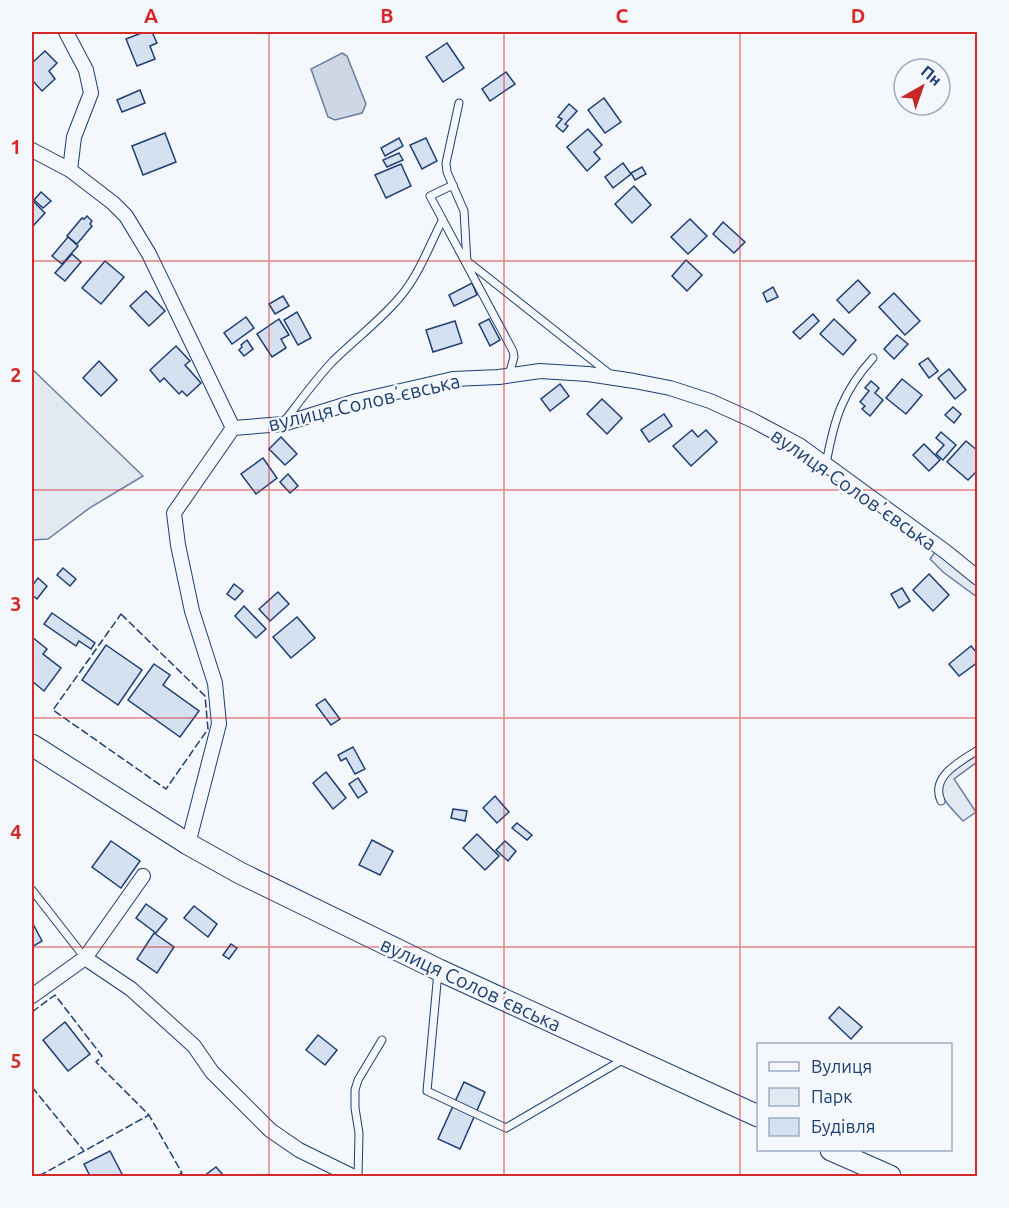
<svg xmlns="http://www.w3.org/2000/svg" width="1009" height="1208" viewBox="0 0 1009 1208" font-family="Ubuntu,sans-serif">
<rect width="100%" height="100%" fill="#f4f7fb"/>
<g fill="#e3e9f0" stroke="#687fa3" stroke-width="1.5">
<path d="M32 369 143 476 91 507 48 539 32 540Z"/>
<path d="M935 552 977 586V597L943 572 930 559Z"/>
<path d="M977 754V762L954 779 976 812 963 821C957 814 949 807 944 799 932 779 964 763 977 754Z"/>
</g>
<path fill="#cfd7e4" stroke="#687fa3" stroke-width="1.5" d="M342 53 347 56 366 104 362 113 335 120 328 117 311 69Z"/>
<g fill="#d5e0f0" stroke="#1d3f73" stroke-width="1.5">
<path d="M144 32H152L157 43 150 46 155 59 137 66 126 39Z"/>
<path d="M447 43 464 68 443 82 426 57Z"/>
<path d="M45 51 57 63 49 71 55 79 42 91 32 80V63Z"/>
<path d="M506 72 515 84 490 101 482 89Z"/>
<path d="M140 90 145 103 122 112 117 100Z"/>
<path d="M604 98 621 122 605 133 588 110Z"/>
<path d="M569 104 577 111 565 124 568 126 563 132 556 126 562 119 558 117Z"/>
<path d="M588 129 602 145 594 152 600 159 587 171 567 147Z"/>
<path d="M165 133 176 162 143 175 132 146Z"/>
<path d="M399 138 403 146 385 156 381 148Z"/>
<path d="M426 138 437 161 422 169 410 145Z"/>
<path d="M399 153 403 160 387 167 383 160Z"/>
<path d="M623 163 631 174 613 188 605 177Z"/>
<path d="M401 164 411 186 386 198 375 175Z"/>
<path d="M642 167 646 174 635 180 631 173Z"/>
<path d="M634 186 651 205 632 223 615 204Z"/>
<path d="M41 192 51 201 43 208 34 200Z"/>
<path d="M32 200 45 213 32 227Z"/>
<path d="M87 216 92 221 90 224 92 226 77 244 67 236 82 218 84 219Z"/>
<path d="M690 219 707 236 688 254 671 237Z"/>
<path d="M723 222 745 242 734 253 713 234Z"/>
<path d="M68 237 78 246 62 264 52 256Z"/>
<path d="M72 254 81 262 65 281 55 273Z"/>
<path d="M686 260 702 275 687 291 672 276Z"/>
<path d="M105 261 124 277 101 304 82 288Z"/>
<path d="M858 280 870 293 849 313 837 300Z"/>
<path d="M472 283 477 295 454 306 449 295Z"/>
<path d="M773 287 778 297 767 302 763 293Z"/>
<path d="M146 291 165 311 149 326 130 306Z"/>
<path d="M894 293 920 321 905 335 879 307Z"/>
<path d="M283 296 289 306 275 314 269 304Z"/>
<path d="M297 312 311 338 298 345 284 320Z"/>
<path d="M813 314 819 321 800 339 793 332Z"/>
<path d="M246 317 254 328 232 344 224 333Z"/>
<path d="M279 319 289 335 281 339 286 348 272 357 257 334Z"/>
<path d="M489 319 500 340 490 346 479 324Z"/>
<path d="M834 319 856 340 843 355 820 334Z"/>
<path d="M455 321 462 343 433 352 426 330Z"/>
<path d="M897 335 908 344 894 359 884 349Z"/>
<path d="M247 340 253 349 244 356 239 350 242 347 241 345Z"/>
<path d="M176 346 190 361 185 365 201 383 187 396 182 391 179 394 164 378 160 382 150 370Z"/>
<path d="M928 358 938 371 929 378 919 364Z"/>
<path d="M99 361 117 380 101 396 83 378Z"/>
<path d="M949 369 966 390 955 399 938 378Z"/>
<path d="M902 379 922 395 906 414 886 398Z"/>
<path d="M871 381 879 388 875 393 883 400 870 416 862 409 865 406 860 402 869 391 865 388Z"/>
<path d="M560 384 569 396 550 411 541 399Z"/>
<path d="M602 399 622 418 607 434 587 414Z"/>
<path d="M953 407 961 414 954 423 945 415Z"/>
<path d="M664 414 672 426 649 442 641 430Z"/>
<path d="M692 430 698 437 706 430 717 442 691 466 673 446Z"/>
<path d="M941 432 956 445 943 460 936 454 944 445 936 438Z"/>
<path d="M281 437 297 454 285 465 269 449Z"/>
<path d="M966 441 978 451V470L968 480 947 462Z"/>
<path d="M924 444 940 460 929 471 913 455Z"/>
<path d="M263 458 277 478 256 494 241 474Z"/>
<path d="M288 474 298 486 290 493 280 482Z"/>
<path d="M63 568 76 579 70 586 57 575Z"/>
<path d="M929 574 949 595 933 611 913 590Z"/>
<path d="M38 578 47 586 37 599 32 595V586Z"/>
<path d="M234 584 243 591 235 600 227 594Z"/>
<path d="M902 588 910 601 899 608 891 594Z"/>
<path d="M278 592 289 604 270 621 259 609Z"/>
<path d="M244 606 266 629 256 638 235 616Z"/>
<path d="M52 613 95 643 91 649 79 641 76 646 44 624Z"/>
<path d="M297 617 315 638 291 658 273 637Z"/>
<path d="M32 637 47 649 43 654 61 668 44 691 32 681Z"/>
<path d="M106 645 142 670 118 705 82 680Z"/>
<path d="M971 646 978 654V662L959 676 949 664Z"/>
<path d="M154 664 170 675 163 685 199 711 180 737 128 700Z"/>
<path d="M325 699 340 719 331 725 316 705Z"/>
<path d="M353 747 365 769 355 774 346 758 341 761 338 755Z"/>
<path d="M326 772 346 798 333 809 313 783Z"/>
<path d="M358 778 367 792 358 798 349 784Z"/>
<path d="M495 796 509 812 497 823 483 808Z"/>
<path d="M453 809 467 811 465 821 451 818Z"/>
<path d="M517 823 532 835 527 840 512 828Z"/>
<path d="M477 834 499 856 485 870 463 848Z"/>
<path d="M372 840 393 851 380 875 359 865Z"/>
<path d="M111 841 140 861 121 888 92 867Z"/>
<path d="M505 841 516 851 508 861 496 850Z"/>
<path d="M146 904 167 919 156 933 136 918Z"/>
<path d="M194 906 217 924 208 937 184 918Z"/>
<path d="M32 922 42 941 32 947Z"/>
<path d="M154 933 174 947 157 973 137 959Z"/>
<path d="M231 944 237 948 229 959 223 955Z"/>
<path d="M839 1007 862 1027 851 1039 829 1018Z"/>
<path d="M65 1022 90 1054 68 1071 43 1040Z"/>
<path d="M318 1035 337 1050 325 1065 306 1050Z"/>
<path d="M464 1082 485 1092 460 1149 438 1139Z"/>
<path d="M110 1151 123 1176H90L84 1164Z"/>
<path d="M216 1167 224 1176H204Z"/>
</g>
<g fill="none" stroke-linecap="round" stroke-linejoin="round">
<g stroke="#1d3f73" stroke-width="9">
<g id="service">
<path d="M459 103 446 163 447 172 464 211 467 263"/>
<path d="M453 185 430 196 513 351 514 357 509 375"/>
<path d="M467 261 611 375"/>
<path d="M284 422C300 401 315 380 333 361 355 339 380 321 400 297 419 275 429 246 442 221"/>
<path d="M826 464C834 420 842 392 873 358"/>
<path d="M941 801C930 776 960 762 978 750"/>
<path d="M32 890 85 958"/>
<path d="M438 972 427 1091 506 1128 624 1059"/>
<path d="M358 1176 359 1133 355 1108V1090L358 1080 382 1040"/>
</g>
</g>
<g stroke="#1d3f73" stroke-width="16">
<g id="minor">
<path d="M66 32 86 70 91 93 74 137 70 170"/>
<path d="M32 150 70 170 113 203 126 216 149 254 233 428 174 513 178 545 192 611 215 683 219 724 188 844"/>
<path d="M233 428 283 424 357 401 453 379 499 377 540 371 588 374 634 381 670 388 710 401 752 420 799 445 946 552 978 578"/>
<path d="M85 958 131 989 194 1046 212 1072 270 1130 299 1150 352 1176"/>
<path d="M32 996 85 958 143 876"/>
</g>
</g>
<g stroke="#1d3f73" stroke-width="23">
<g id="primary">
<path d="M32 745 188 844 240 873 439 970 758 1116"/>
<path d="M831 1150 890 1176"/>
</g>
</g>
<use href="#service" stroke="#f4f7fb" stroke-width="7"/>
<use href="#minor" stroke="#f4f7fb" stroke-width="14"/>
<use href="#primary" stroke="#f4f7fb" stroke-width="21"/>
<g stroke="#1d3f73" stroke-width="1.5" stroke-dasharray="8 3" stroke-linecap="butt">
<path d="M121 614 205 696 208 729 166 789 53 710Z"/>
<path d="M32 1012 55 995 102 1056 96 1062 149 1115 182 1173 176 1176"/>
<path d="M32 1087 84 1151"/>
<path d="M39 1176 149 1115"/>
</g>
</g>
<path fill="none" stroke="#d62828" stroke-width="1.5" stroke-opacity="0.55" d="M269 32V1176M504 32V1176M740 32V1176M32 261H978M32 490H978M32 718H978M32 947H978"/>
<g text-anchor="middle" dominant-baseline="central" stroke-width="4.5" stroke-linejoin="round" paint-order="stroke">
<g font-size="20" fill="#1d3f73" stroke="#f4f7fb">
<text transform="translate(364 402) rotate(-13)">вулиця Соловʼєвська</text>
<text transform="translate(854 489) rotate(35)">вулиця Соловʼєвська</text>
<text transform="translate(471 984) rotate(25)">вулиця Соловʼєвська</text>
</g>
</g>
<rect width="1009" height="1208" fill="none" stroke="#f4f7fb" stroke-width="66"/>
<rect x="757" y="1043" width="195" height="108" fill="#f4f7fb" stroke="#9eadc5" stroke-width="1.5"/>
<rect x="769" y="1062" width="30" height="9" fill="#f4f7fb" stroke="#9eadc5" stroke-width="1.5"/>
<text x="811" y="1073" font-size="18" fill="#1d3f73">Вулиця</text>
<rect x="769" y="1088" width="30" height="18" fill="#e3e9f0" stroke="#9eadc5" stroke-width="1.5"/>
<text x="811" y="1103" font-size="18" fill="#1d3f73">Парк</text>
<rect x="769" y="1118" width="30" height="18" fill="#d5e0f0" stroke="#9eadc5" stroke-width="1.5"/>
<text x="811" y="1133" font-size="18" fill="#1d3f73">Будівля</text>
<g transform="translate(922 87) rotate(40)"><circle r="28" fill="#f4f7fb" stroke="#9eadc5" stroke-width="1.5"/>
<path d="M0-4.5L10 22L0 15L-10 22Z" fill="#c62828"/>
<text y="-9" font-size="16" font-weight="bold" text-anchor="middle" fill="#1d3f73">Пн</text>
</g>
<rect x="33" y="33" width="943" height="1142" fill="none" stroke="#d62828" stroke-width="2"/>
<g font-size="20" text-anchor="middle" font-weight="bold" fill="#d62828">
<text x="151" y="23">A</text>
<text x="387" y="23">B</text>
<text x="622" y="23">C</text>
<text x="858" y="23">D</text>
<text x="16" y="154">1</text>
<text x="16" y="382">2</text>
<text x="16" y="611">3</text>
<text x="16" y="839">4</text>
<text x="16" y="1068">5</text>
</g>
</svg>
